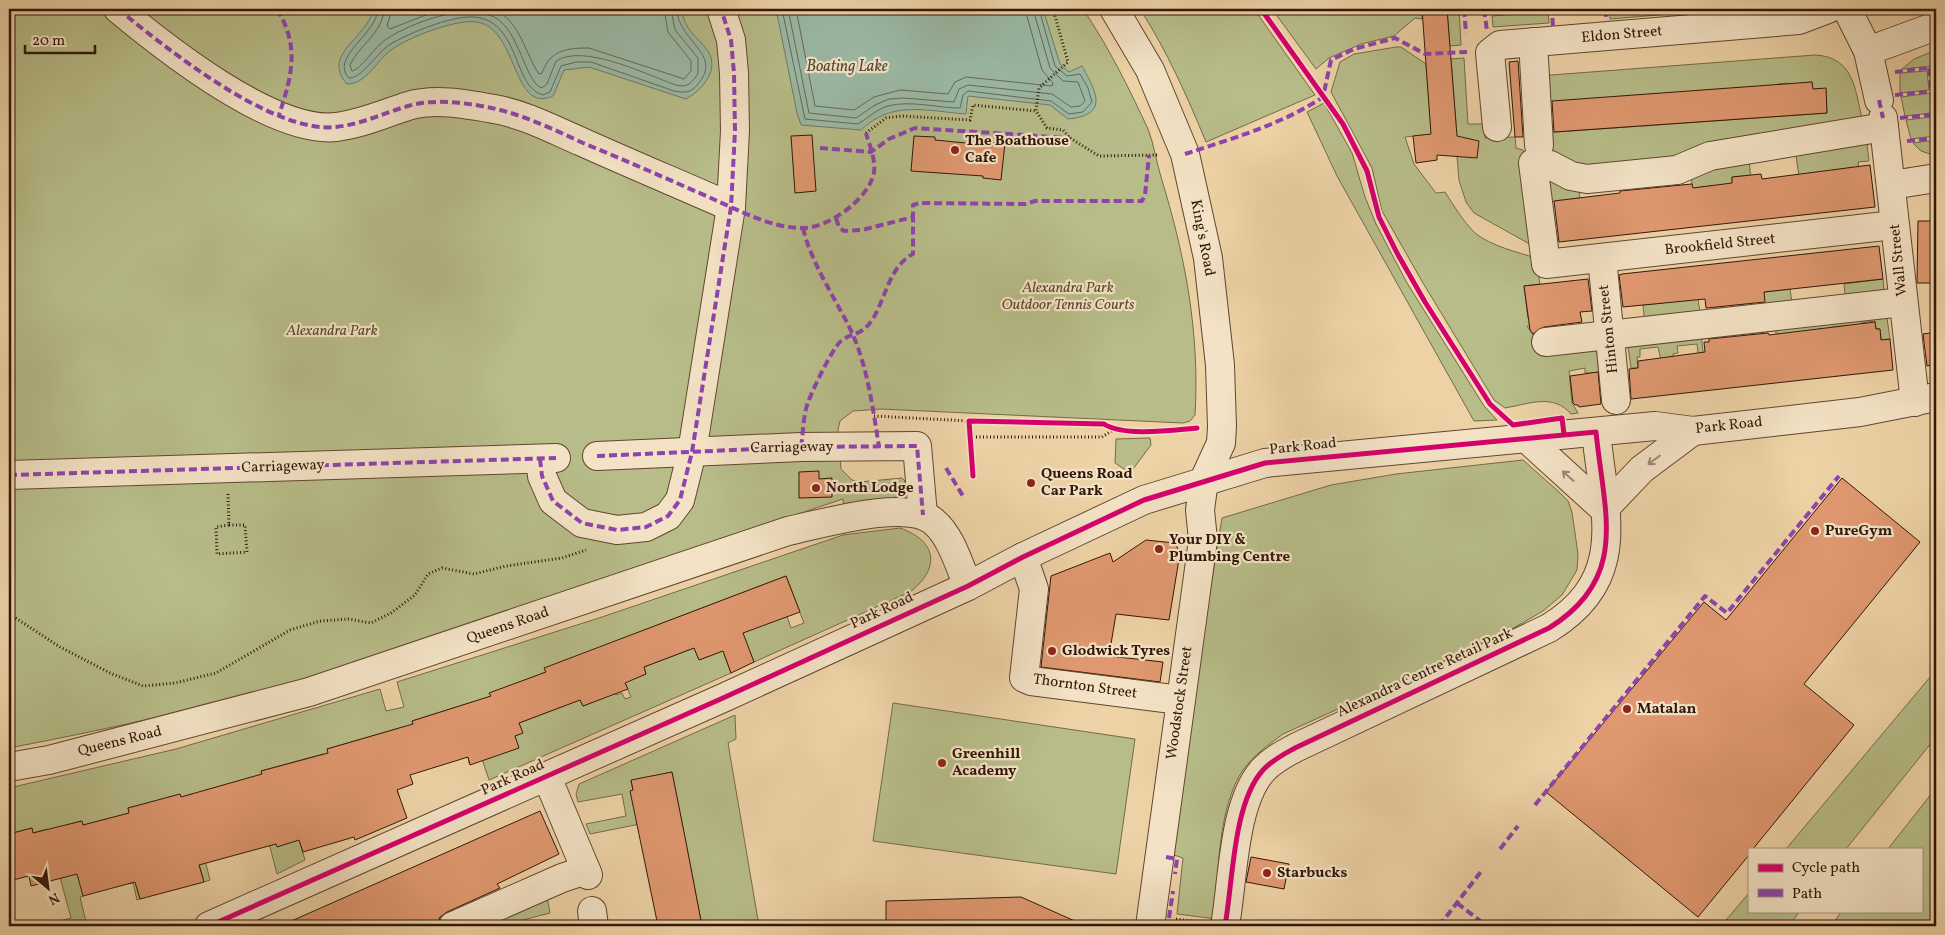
<svg xmlns="http://www.w3.org/2000/svg" width="1945" height="935" viewBox="0 0 1945 935" font-family="Vollkorn,serif">
<rect width="100%" height="100%" fill="#edd2a6"/>
<filter id="stains"><feTurbulence type="fractalNoise" baseFrequency=".004" numOctaves="4"/><feColorMatrix values="0 0 0 0 .2 0 0 0 0 .09 0 0 0 0 .02 0 0 0 .5 -.17"/></filter>
<radialGradient id="worn" r=".72"><stop offset=".6" stop-color="#630" stop-opacity="0"/><stop offset="1" stop-color="#630" stop-opacity=".3"/></radialGradient>
<g fill="#b7bc88" stroke="#746a48" fill-rule="evenodd">
<path d="M9 9H1083C1108 46 1129 88 1148 129 1154 144 1156 161 1161 177 1185 255 1200 333 1195 415L1190 421 1183 423 881 409 853 411 840 421 838 430 841 469 852 480 860 482 902 478 905 481C893 512 873 507 844 511L843 499C665 557 487 627 307 678 210 707 109 729 9 748Z"/>
<path d="M1140 9H1254L1315 95 1206 142C1187 96 1167 51 1140 9Z"/>
<path d="M1272 9H1306L1309 13 1321 9H1422V19L1415 18 1394 36 1361 44 1329 58 1316 69Z"/>
<path d="M1447 9H1459L1461 45 1450 46Z"/>
<path d="M1609 9H1719V10L1610 19Z"/>
<path d="M1548 11 1549 23 1493 27 1492 16Z"/>
<path d="M1396 47H1401L1426 64 1431 127 1456 125 1451 59 1464 58 1468 124H1484L1485 138 1515 137 1516 148 1523 150 1535 247 1474 213 1466 202 1459 180 1457 156 1444 133 1405 137 1414 164 1436 193 1445 192C1454 206 1463 221 1475 233 1491 246 1517 252 1536 258L1540 284 1524 286 1528 318 1536 326H1527L1535 338 1596 344 1599 373H1585V368L1569 371 1572 403 1578 413 1571 414C1553 393 1529 404 1505 408L1494 400 1423 283 1382 211 1372 168 1331 92 1340 62 1354 54Z"/>
<path d="M1936 50V57H1932L1933 66 1902 69 1914 59Z"/>
<path d="M1815 55C1855 57 1855 91 1863 123L1689 158 1593 169 1544 152 1542 133 1827 113 1826 89H1813L1812 82 1800 83V89H1789L1788 83 1778 84V91L1553 107 1552 101 1540 102 1538 76Z"/>
<path d="M1927 71 1929 90 1900 93V73Z"/>
<path d="M1930 93 1932 113 1905 116 1901 97Z"/>
<path d="M1324 103 1352 153 1365 197 1376 224 1407 283 1484 406 1497 420 1474 421 1337 176 1307 112Z"/>
<path d="M1932 117 1935 136 1911 139 1906 120Z"/>
<path d="M1866 137 1869 161 1858 162 1860 177 1851 167 1800 184 1795 148Z"/>
<path d="M1936 140V156L1921 151 1913 143Z"/>
<path d="M1749 160 1751 180 1743 176 1732 177 1733 191 1710 186 1701 187 1693 196 1691 173Z"/>
<path d="M1540 175 1578 184 1580 198 1571 199 1572 207 1561 200 1551 202Z"/>
<path d="M1883 279 1885 299 1846 303 1844 284Z"/>
<path d="M1790 289 1793 309 1718 318 1716 298Z"/>
<path d="M1698 299 1701 319 1645 325 1643 305Z"/>
<path d="M1886 311 1890 339 1881 340 1880 329H1876L1875 321 1861 323 1862 331 1843 326 1832 327 1833 335 1778 353 1775 323Z"/>
<path d="M1701 332 1704 361H1699L1697 344 1677 346 1678 353 1673 354 1674 364 1662 365 1658 347 1640 349V357H1637L1638 368H1631L1628 346Z"/>
<path d="M1150 438 1151 445 1130 473 1115 463 1116 439Z"/>
<path d="M1523 460 1559 492 1568 501 1572 512 1578 554 1577 570 1562 595 1543 611 1505 633 1283 734C1268 745 1254 755 1243 770 1219 804 1216 878 1217 919L1177 914 1183 858 1168 853 1222 518 1331 485 1396 474Z"/>
<path d="M900 528C937 541 941 568 910 592L754 662 747 645 724 654 731 673 489 780 482 759 469 763 468 757 473 702 412 721 423 760 413 763 403 727 327 749 391 769 400 799 370 834 363 816 323 754 261 771 273 816 204 856 210 880 204 882 180 795 128 808 145 872 133 875 140 899 137 900 133 883 128 884 111 818 83 825 81 821 66 825 84 896 80 897 87 926H53L52 923 71 918 47 829 33 833 32 828 9 834V788L176 749 380 689 386 711 404 707 397 682 599 618 843 535ZM786 576 804 623 791 628 787 616 729 633 712 655 699 660 694 648 644 667 646 674 633 679 622 676 631 697 625 699 622 693 616 695 612 685 601 699 583 706 580 700 519 723 522 733 515 736 510 751 490 694 546 672 544 669Z"/>
<path d="M1936 670V737L1846 849H1786Z"/>
<path d="M893 703 1135 739 1116 874 873 841Z"/>
<path d="M735 715 736 739 728 743 759 926H702L672 772 631 781 640 824 590 834 586 824 626 816 622 794 578 802 576 794 579 784Z"/>
<path d="M1936 788V916L1926 926H1831L1842 911H1921V849H1888Z"/>
<path d="M299 840 305 860 277 874 269 843 275 842 277 846Z"/>
<path d="M546 891 550 913 519 921 520 926H464Z"/>
<path d="M1749 893V911H1800L1789 926H1721Z"/>
</g>
<g fill="#9ab8a4" stroke="#707866">
<path d="M373 9H682C683 29 697 36 708 51 720 70 702 90 686 99L589 67 564 70 553 96C512 115 518 28 477 22 455 19 409 37 391 50 376 61 367 84 347 84 320 54 369 37 373 9Z"/>
<path d="M776 9H1043L1060 64 1069 72 1082 66C1097 93 1109 115 1068 119L1050 105 968 96 966 114C927 111 892 100 861 130L801 125 797 113Z"/>
</g>
<g fill="none" stroke-linecap="round" stroke-linejoin="round">
<g stroke="#666856" stroke-width="1">
<path d="M378 9C377 34 329 58 349 78 361 79 378 52 389 45 409 33 458 12 481 18 520 28 514 88 543 95L550 92 561 66 576 62H591L674 91C685 93 691 93 698 84 724 54 677 41 677 9"/>
<path d="M384 9C383 33 359 45 350 65L352 71C361 69 375 47 385 40 412 22 464 3 494 17 520 30 525 83 542 88L547 84 556 61C584 43 647 75 676 85 688 88 691 83 698 74V58L675 30 671 9"/>
<path d="M392 9 387 26 390 29 441 9"/>
<path d="M494 9C521 22 524 52 539 74L542 73C550 50 567 48 589 48L684 79 691 71V61L668 32 664 9"/>
<path d="M782 9 805 119 858 124C868 118 877 109 888 106 911 100 937 108 960 108L963 95 968 91 1051 101 1069 114 1083 112 1092 102 1088 88 1080 74 1067 76 1055 66 1039 9"/>
<path d="M788 9 809 113 856 118 875 105 889 99 903 98 954 102 959 89 968 85 1052 94 1071 107 1080 106 1085 101 1078 82 1063 81 1050 68 1033 9"/>
<path d="M796 9 815 106 854 110 874 97 900 90 948 94 955 82 966 77 1052 86 1053 83 1042 70 1025 9"/>
</g>
</g>
<g fill="#e09870" stroke="#321708">
<path d="M1422 9H1447L1457 136 1479 141 1477 158 1437 155V160L1416 163 1413 136 1431 134Z"/>
<path d="M1518 61 1523 137H1515L1509 62Z"/>
<path d="M1812 82 1813 89 1826 88 1827 113 1554 132 1552 101Z"/>
<path d="M812 135 816 191 795 193 791 136Z"/>
<path d="M914 136 935 137V140L986 145V142L1005 143 1001 180 983 178V176L911 171Z"/>
<path d="M1870 165 1875 207 1559 242 1554 201 1620 193V191L1692 184 1693 188 1732 183V177L1761 174 1762 179Z"/>
<path d="M1918 221H1936V283H1917Z"/>
<path d="M1879 246 1883 279 1764 292 1765 302 1706 308 1705 299 1623 307 1619 275 1622 274Z"/>
<path d="M1588 279 1592 311 1580 312 1582 322 1544 327 1533 334 1530 330 1524 286Z"/>
<path d="M1875 322 1876 329H1880L1881 340 1890 339 1893 370 1631 399 1629 369 1638 368V361L1705 352 1704 342H1709V339L1768 333 1769 335Z"/>
<path d="M1936 332V364L1927 366 1923 334Z"/>
<path d="M1598 372 1601 404 1579 407 1578 405H1575L1573 403 1570 376Z"/>
<path d="M819 471V479L832 478V497L799 498V472Z"/>
<path d="M1842 478 1920 542 1804 684 1854 725 1753 849H1749V855L1698 917 1546 792 1704 602 1726 620Z"/>
<path d="M1146 540 1175 543 1180 553 1169 620 1116 614 1109 656 1163 662 1160 682 1041 667 1051 576 1110 553 1113 562Z"/>
<path d="M786 576 800 612 743 633 754 662 731 673 723 651 699 660 694 648 644 667 646 674 625 683 628 689 583 706 580 700 519 723 523 733 515 736 519 748 470 765 468 757 410 775 413 784 397 790 407 818 355 840 354 837 303 852 299 840 277 847 276 844 199 865 204 882 140 899 135 882 83 896 77 874 31 886 29 876 13 880 9 863V834L32 828 33 833 82 821 83 825 129 813 128 808 180 794 181 797 262 774 261 771 328 753 327 749 413 724 412 721 491 696 489 693 546 672 544 668Z"/>
<path d="M672 772 685 837 702 926H658L630 791 633 790 631 780Z"/>
<path d="M540 811 559 854 497 884 500 888 447 912 440 917 437 926H280Z"/>
<path d="M1251 857 1289 864 1284 889 1246 882Z"/>
<path d="M1021 897 1086 926H886V901Z"/>
</g>
<g fill="none" stroke-linecap="round" stroke-linejoin="round">
<g stroke="#614630" stroke-width="30">
<g id="minor">
<path d="M118 9C165 48 273 134 336 127 361 124 383 114 408 106 435 98 466 104 494 109 524 114 554 130 582 142 631 164 681 185 731 207"/>
<path d="M1114 9 1150 70 1185 154 1208 258 1220 365 1222 426 1221 443 1204 480 1200 510 1203 540 1150 926"/>
<path d="M1847 9 1868 51 1879 100"/>
<path d="M1533 42 1539 145"/>
<path d="M1868 51 1936 26"/>
<path d="M1883 118 1915 402"/>
<path d="M1497 127 1490 53 1500 45 1799 20 1828 9"/>
<path d="M1884 127 1710 156 1677 170 1587 179 1571 176 1550 165 1533 163 1546 264 1894 225"/>
<path d="M1892 185 1936 178"/>
<path d="M1602 258 1616 400"/>
<path d="M1546 342 1903 302"/>
<path d="M1527 439 1604 509"/>
<path d="M597 456 801 447 917 446 923 515"/>
<path d="M540 459 542 476 553 501 582 523 617 530 646 527 668 516 680 500 692 452 731 207 735 131 734 73 731 40 721 9"/>
<path d="M9 475 556 458"/>
<path d="M1604 509 1642 469 1693 431"/>
<path d="M1023 557 1034 589 1024 678 1031 681 1180 700"/>
<path d="M9 767 49 760 309 692 788 531C822 524 907 498 934 522 951 536 959 565 968 586"/>
<path d="M547 777 588 875"/>
<path d="M592 911 594 926"/>
<path d="M209 926 723 698 968 586 1023 557 1144 500 1265 463 1655 426 1693 431 1860 412 1936 397"/>
<path d="M453 926 562 878 586 870"/>
<path d="M1225 926C1233 881 1233 803 1263 770 1272 760 1284 754 1295 748L1549 628C1630 578 1604 513 1596 432"/>
</g>
</g>
<g stroke="#321708" stroke-width="3" stroke-dasharray="1 2.5" stroke-linecap="butt">
<path d="M1053 9 1068 62 1039 88 1036 111 1047 128 1063 130 1070 138 1099 156 1158 155"/>
<path d="M866 133 886 118 901 116 970 120 973 105 1036 111"/>
<path d="M874 416 969 421"/>
<path d="M969 437H1102L1113 430"/>
<path d="M228 494 229 525"/>
<path d="M229 525H245L247 552 217 554 216 527Z"/>
<path d="M9 617H14L60 647 110 673 143 686 175 683 216 673 290 630 320 621 348 619 371 623 391 613 415 595 428 574 442 568 474 574 506 566 562 558 586 550"/>
<path d="M1176 919 1200 922"/>
</g>
<use href="#minor" stroke="#f3e2c5" stroke-width="28"/>
<g stroke="#8e44ad" stroke-width="4" stroke-dasharray="8 4" stroke-linecap="butt">
<path d="M118 9C166 48 272 134 336 127 362 124 384 113 408 106 435 98 469 103 496 109 526 116 555 130 583 143 627 161 670 180 713 199 740 211 772 228 802 228 828 229 870 198 874 172 876 160 869 144 866 133"/>
<path d="M277 9C300 47 292 75 279 115"/>
<path d="M1464 9 1466 33"/>
<path d="M1484 9 1487 31"/>
<path d="M1605 9 1607 22"/>
<path d="M1732 9V11"/>
<path d="M1485 13 1538 9"/>
<path d="M1553 26 1552 13 1567 12 1566 9"/>
<path d="M1929 68 1936 131"/>
<path d="M1895 72 1936 67"/>
<path d="M1895 95 1936 91"/>
<path d="M1879 100 1883 118"/>
<path d="M1900 118 1936 114"/>
<path d="M1907 141 1936 138"/>
<path d="M820 148 871 152 889 139 915 128 1070 138"/>
<path d="M1185 154C1231 139 1283 124 1323 97L1331 60 1354 49 1395 38 1425 54 1467 52"/>
<path d="M836 218 839 227 844 231 862 230 913 217V205L920 203 1026 204 1035 201H1142L1145 195 1149 155"/>
<path d="M803 228C812 266 837 300 853 335 868 370 873 409 879 447"/>
<path d="M801 447C803 435 803 421 806 409 808 398 833 347 841 341 854 331 862 337 874 317 886 296 890 266 913 254V217"/>
<path d="M597 456 801 447 917 446 923 515"/>
<path d="M540 459 542 476 553 501 582 523 617 530 646 527 668 516 680 500 692 452 731 207 735 131 734 73 731 40 721 9"/>
<path d="M946 468 963 496"/>
<path d="M9 475 556 458"/>
<path d="M1535 805 1705 596 1727 613 1839 476"/>
<path d="M1500 849 1518 826"/>
<path d="M1166 857 1177 859 1175 874"/>
<path d="M1457 903 1487 926"/>
<path d="M1169 918 1173 891"/>
<path d="M1439 926 1483 869"/>
</g>
<g stroke="#f3e2c5" stroke-width="8">
<g id="cycleway">
<path d="M1261 9 1343 124 1367 171 1379 217 1397 253 1425 302 1490 404 1513 425 1562 418 1564 434"/>
<path d="M973 476 969 421 1104 424C1124 437 1173 430 1197 428"/>
<path d="M209 926 723 698 968 586 1023 557 1144 500 1265 463 1596 432C1604 513 1630 578 1549 628L1295 748C1284 754 1272 760 1263 770 1233 803 1233 881 1225 926"/>
</g>
</g>
<use href="#cycleway" stroke="#d6006c" stroke-width="5"/>
</g>
<defs><path id="oneway-shaft" d="M-6 0H5M1.5-3L5.5 0L1.5 3" fill="none" stroke-width="1.6" stroke-linecap="round" stroke-linejoin="round" transform="scale(1.25)"/></defs>
<g stroke="#9c8770">
<use href="#oneway-shaft" transform="translate(1654 460) rotate(143)"/>
<use href="#oneway-shaft" transform="translate(1568 476) rotate(-138)"/>
</g>
<g fill="#8f2418" stroke="#f3e2c5" stroke-width="2">
<circle cx="955" cy="150" r="5"/>
<circle cx="1031" cy="483" r="5"/>
<circle cx="816" cy="488" r="5"/>
<circle cx="1815" cy="531" r="5"/>
<circle cx="1159" cy="549" r="5"/>
<circle cx="1052" cy="651" r="5"/>
<circle cx="1627" cy="709" r="5"/>
<circle cx="942" cy="763" r="5"/>
<circle cx="1267" cy="873" r="5"/>
</g>
<g text-anchor="middle" dominant-baseline="central" stroke-width="4.5" stroke-linejoin="round" paint-order="stroke">
<g font-size="15" fill="#321708" stroke="#f3e2c5">
<text transform="translate(1622 35) rotate(-5)">Eldon Street</text>
<text transform="translate(1202 238) rotate(79)">King's Road</text>
<text transform="translate(1720 245) rotate(-6)">Brookfield Street</text>
<text transform="translate(1899 260) rotate(-96)">Wall Street</text>
<text transform="translate(1609 329) rotate(-96)">Hinton Street</text>
<text transform="translate(1729 426) rotate(-6)">Park Road</text>
<text transform="translate(1303 447) rotate(-6)">Park Road</text>
<text transform="translate(792 448) rotate(-1)">Carriageway</text>
<text transform="translate(283 467) rotate(-2)">Carriageway</text>
<text transform="translate(882 611) rotate(-25)">Park Road</text>
<text transform="translate(508 626) rotate(-19)">Queens Road</text>
<text transform="translate(1425 673) rotate(-25)">Alexandra Centre Retail Park</text>
<text transform="translate(1085 687) rotate(8)">Thornton Street</text>
<text transform="translate(1180 703) rotate(-82)">Woodstock Street</text>
<text transform="translate(120 742) rotate(-14)">Queens Road</text>
<text transform="translate(513 778) rotate(-24)">Park Road</text>
</g>
<g font-size="15" font-weight="bold" fill="#321708" stroke="#f3e2c5" text-anchor="start">
<text x="965" y="141">The Boathouse<tspan x="965" dy="17">Cafe</tspan></text>
<text x="1041" y="474">Queens Road<tspan x="1041" dy="17">Car Park</tspan></text>
<text x="826" y="488">North Lodge</text>
<text x="1825" y="531">PureGym</text>
<text x="1169" y="540">Your DIY &amp;<tspan x="1169" dy="17">Plumbing Centre</tspan></text>
<text x="1062" y="651">Glodwick Tyres</text>
<text x="1637" y="709">Matalan</text>
<text x="952" y="754">Greenhill<tspan x="952" dy="17">Academy</tspan></text>
<text x="1277" y="873">Starbucks</text>
</g>
<g font-size="15" font-style="italic" fill="#5a492e" stroke="#f3e2c5">
<text x="1068" y="288">Alexandra Park<tspan x="1068" dy="17">Outdoor Tennis Courts</tspan></text>
<text x="332" y="331">Alexandra Park</text>
</g>
<g font-size="16" font-style="italic" fill="#514737" stroke="#f3e2c5">
<text x="847" y="67">Boating Lake</text>
</g>
</g>
<rect width="1945" height="935" fill="none" stroke="#edd2a6" stroke-width="30"/>
<rect x="10" y="10" width="1925" height="915" fill="none" stroke="#321708" stroke-width="2.5"/>
<rect x="15" y="15" width="1915" height="905" fill="none" stroke="#321708"/>
<rect x="1748" y="848" width="175" height="65" fill="#f3e2c5" stroke="#a69179"/>
<rect x="1758" y="864" width="25" height="8" fill="#d6006c" stroke="#a69179"/>
<text x="1792" y="872" font-size="15" fill="#321708">Cycle path</text>
<rect x="1758" y="889" width="25" height="8" fill="#8e44ad" stroke="#a69179"/>
<text x="1792" y="898" font-size="15" fill="#321708">Path</text>
<g transform="translate(48 888) rotate(151)" stroke="#f3e2c5" stroke-width="4" paint-order="stroke">
<path d="M0-4L9 19L0 12L-9 19Z" fill="#321708"/>
<text y="-8" font-size="14" font-weight="bold" text-anchor="middle" fill="#321708">N</text>
</g>
<path d="M25 45v8h70v-8" fill="none" stroke="#321708" stroke-width="2.5"/>
<text x="32" y="45" font-size="15" fill="#321708" stroke="#f3e2c5" stroke-width="4" paint-order="stroke">20 m</text>
<rect width="100%" height="100%" filter="url(#stains)"/>
<rect width="100%" height="100%" fill="url(#worn)"/>
</svg>
